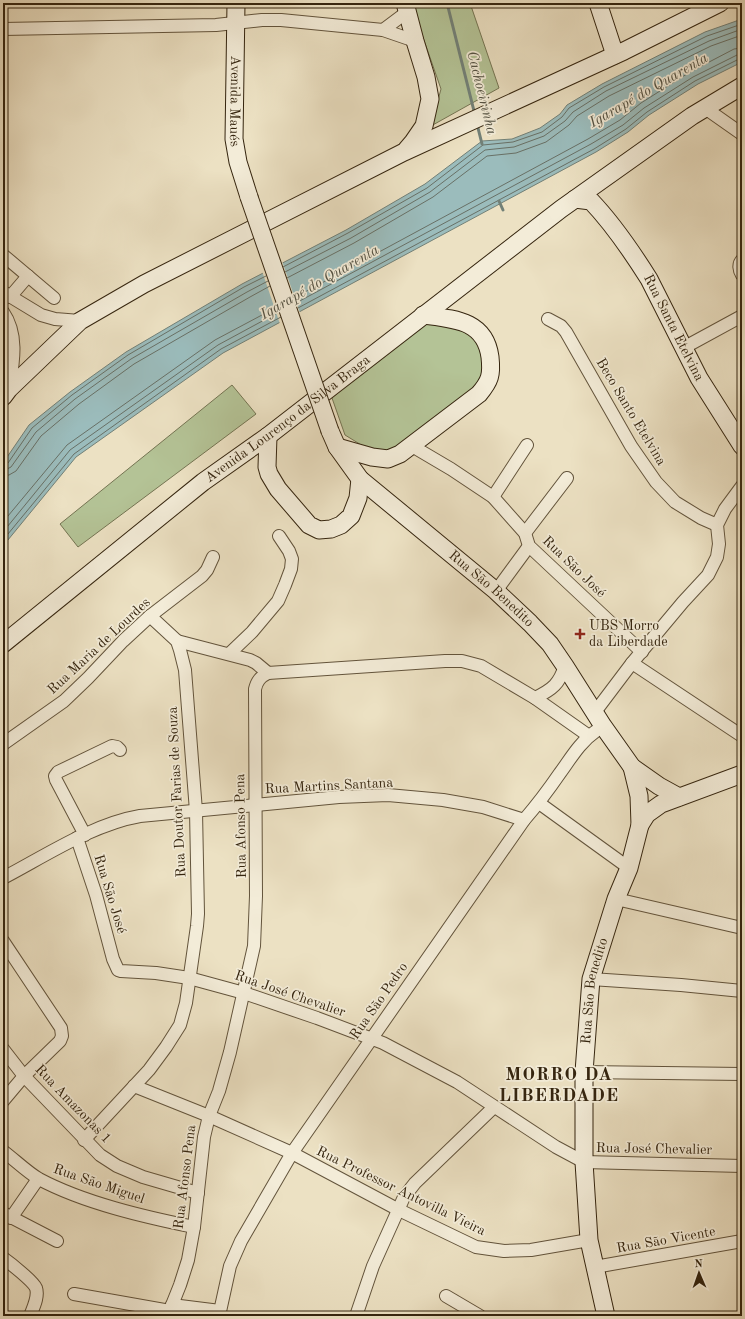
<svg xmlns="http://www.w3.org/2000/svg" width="745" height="1319" viewBox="0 0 745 1319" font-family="'Old Standard TT',serif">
<rect width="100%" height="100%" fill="#ece1c3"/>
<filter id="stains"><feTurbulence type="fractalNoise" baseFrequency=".005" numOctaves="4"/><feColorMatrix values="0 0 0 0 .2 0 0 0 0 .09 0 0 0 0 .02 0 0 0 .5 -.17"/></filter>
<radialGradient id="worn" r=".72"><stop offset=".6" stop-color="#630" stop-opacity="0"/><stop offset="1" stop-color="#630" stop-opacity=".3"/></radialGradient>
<g fill="#b4c396" stroke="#747452">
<path d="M411 3H470L499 88 431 126 441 89Z"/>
<path d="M416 322 459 326 481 341 488 360 481 385 394 455 376 454 345 435 332 398Z"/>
<path d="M232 385 256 414 78 547 60 524Z"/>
</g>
<path fill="#9bbcbc" stroke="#728077" d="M742 19V62L698 84 649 115 628 132 596 152 223 353 76 457 3 546V463L29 425 70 392 126 352 242 284 346 230 425 184 482 141 512 139 540 128 560 114 567 105 602 84 705 32Z"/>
<path fill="#ece1c3" d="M282 261 300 313 280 324 262 271Z"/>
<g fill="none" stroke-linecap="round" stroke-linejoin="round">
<g stroke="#687066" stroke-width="1">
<path d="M283 267 348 233 427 188 483 145 513 142 542 132 562 117 569 108 604 87 707 36 742 24"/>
<path d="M285 272 351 238 430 192 485 150 514 147 544 136 565 121 573 112 606 91 709 41 742 29"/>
<path d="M287 278 354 243 433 197 487 156 516 153 546 142 569 125 577 116 609 96 711 46 742 35"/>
<path d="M294 298 588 139 620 120 641 103 690 72 734 49 742 48"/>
<path d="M296 303 591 144 623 125 644 108 693 77 737 55 742 54"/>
<path d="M298 308 594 149 626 129 647 112 695 81 739 59H742"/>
<path d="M3 465 8 463 32 428 72 395 128 355 244 287 266 276"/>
<path d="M3 470 7 469 11 467 36 432 75 399 131 359 247 292 268 281"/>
<path d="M3 476 9 475 16 471 41 436 79 404 134 364 250 297 270 286"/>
<path d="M3 522 67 445 215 340 277 307"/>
<path d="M3 532 70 450 218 345 279 312"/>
<path d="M3 540 74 454 221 349 281 317"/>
</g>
<g stroke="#728077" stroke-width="3">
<path d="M447 3 475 115"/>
<path d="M477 124 482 144"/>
<path d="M499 201 503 210"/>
</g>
<g stroke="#63543c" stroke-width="14">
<g id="street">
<path d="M3 29 216 25 262 20H281L383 30 415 41"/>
<path d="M383 30 407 12"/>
<path d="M705 108 742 134"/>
<path d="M3 255 54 298"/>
<path d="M742 260C738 264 739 270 742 275"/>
<path d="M3 292 41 315 55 319 80 321"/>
<path d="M10 297 28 276"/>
<path d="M3 312C19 335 13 364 9 389"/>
<path d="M548 319 561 326 566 332 631 446 656 482 675 502 701 518 717 525"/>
<path d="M685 347 742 316"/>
<path d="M412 446 451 469 493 497 525 533 529 546 642 652"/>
<path d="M493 497 527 445"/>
<path d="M525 533 567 478"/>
<path d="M496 591 529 546"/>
<path d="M177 641 250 660 256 663 268 673"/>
<path d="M229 654 252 632 278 601 285 585 291 569 292 559 289 551 279 536"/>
<path d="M632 663 742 736"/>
<path d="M535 698C553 689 559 684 565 666"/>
<path d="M595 712 632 663 683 602 708 575 717 557 719 544 717 525 725 509 742 486"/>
<path d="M3 744 64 701 88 678 123 641 150 616 202 576 207 570 213 557"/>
<path d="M539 803 629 868"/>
<path d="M85 835 56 780 55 776 58 772 112 746 117 747 120 750"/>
<path d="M77 838 96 895 113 959 118 970 121 971 156 973 189 978 244 993 317 1018 383 1043 457 1082 556 1147 584 1162 742 1166"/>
<path d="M3 878C45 856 93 824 140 816L339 797 388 795 443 800 483 807 524 820"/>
<path d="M616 899 742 928"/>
<path d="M3 941 61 1028 62 1036 60 1041 24 1076 3 1101"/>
<path d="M591 979 681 985 742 991"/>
<path d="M3 1049 24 1076 100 1155 117 1166 143 1177 198 1193"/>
<path d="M584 1072 742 1074"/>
<path d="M134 1086 209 1116 292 1153 399 1210 476 1247 504 1251 531 1250 589 1240"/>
<path d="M84 1140 149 1070 166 1047 180 1025 186 1003 197 926 198 914 196 811 185 670 180 650 177 641 150 616"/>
<path d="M3 1151C15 1160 27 1172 39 1179 84 1203 145 1217 194 1227"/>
<path d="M3 1213 57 1241"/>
<path d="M11 1218 38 1179"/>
<path d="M3 1258C10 1263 33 1281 36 1288 39 1297 33 1308 30 1316"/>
<path d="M595 1267 742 1241"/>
<path d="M74 1294 170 1311"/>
<path d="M446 1296 480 1316"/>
<path d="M172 1305 220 1311"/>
<path d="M169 1316 172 1305 180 1285 188 1260 194 1227 204 1137 209 1116 219 1091 230 1052 254 946 256 896 255 689C257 681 260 677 268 673L445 661H462L481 666 535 698 589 736"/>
<path d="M219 1316 230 1266 241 1241 292 1153 524 820C537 805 549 789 560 773 571 758 580 742 596 731"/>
<path d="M356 1316 373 1266 404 1197 415 1183 494 1107"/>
</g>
</g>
<g stroke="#35250f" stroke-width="19">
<g id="secondary">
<path id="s1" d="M236 3 234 139 238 162 249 197"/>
<path d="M405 3 415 41 426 77 430 99 424 126 413 142 407 149"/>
<path d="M598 3 615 55"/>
<path id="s2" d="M575 199 591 201C613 224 632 252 649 279L699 378 742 446"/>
<path d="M3 397 9 389 80 321 144 284 404 152 624 51 720 3"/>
<path id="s3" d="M330 431 337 447 360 479 496 591 530 623 550 644 565 666 603 726 632 767 659 786 679 797"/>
<path d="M268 436 267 467 269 474 278 489 309 525 319 530 331 529 341 525 351 516 358 498 360 479"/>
<path d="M337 447 372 457 388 459 400 454 479 394C490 381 492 375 490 357 485 320 454 319 423 315"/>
<path id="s4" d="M3 644 203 482 268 436 561 209 692 116 742 86"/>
<path d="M640 825 647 814 661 804 742 774"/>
<path id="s5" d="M606 1316 589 1240 584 1162V1072L591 979 616 899 629 868 640 825 639 796 632 767"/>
</g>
</g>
<use href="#street" stroke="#f3ecd8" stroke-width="12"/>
<use href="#secondary" stroke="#f3ecd8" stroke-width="17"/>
<g stroke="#35250f" stroke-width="19" stroke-linecap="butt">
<path id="secondary-bridge" d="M249 197 330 431"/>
</g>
<use href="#secondary-bridge" stroke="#f3ecd8" stroke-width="17"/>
</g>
<path fill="#8f2418" stroke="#f3ecd8" stroke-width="1.5" d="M578 628h4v4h4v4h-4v4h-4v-4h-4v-4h4z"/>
<g text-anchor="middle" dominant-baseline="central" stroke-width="3.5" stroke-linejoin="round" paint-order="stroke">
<g font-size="14" fill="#35250f" stroke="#f3ecd8">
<text stroke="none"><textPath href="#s1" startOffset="98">Avenida Maués</textPath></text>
<text stroke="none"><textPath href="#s2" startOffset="168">Rua Santa Etelvina</textPath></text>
<text transform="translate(631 412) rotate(59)">Beco Santo Etelvina</text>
<text stroke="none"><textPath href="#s4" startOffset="363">Avenida Lourenço da Silva Braga</textPath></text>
<text transform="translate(574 567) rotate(44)">Rua São José</text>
<text stroke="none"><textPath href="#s3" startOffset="228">Rua São Benedito</textPath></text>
<text transform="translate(99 646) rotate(-43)">Rua Maria de Lourdes</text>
<text transform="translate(329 786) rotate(-3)">Rua Martins Santana</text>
<text transform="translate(177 792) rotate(-93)">Rua Doutor Farias de Souza</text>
<text transform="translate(241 826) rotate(-91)">Rua Afonso Pena</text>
<text transform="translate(110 894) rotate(73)">Rua São José</text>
<text stroke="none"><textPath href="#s5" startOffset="328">Rua São Benedito</textPath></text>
<text transform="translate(290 994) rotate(19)">Rua José Chevalier</text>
<text transform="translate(379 1001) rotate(-55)">Rua São Pedro</text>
<text transform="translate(73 1104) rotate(46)">Rua Amazonas 1</text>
<text transform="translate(654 1149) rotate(1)">Rua José Chevalier</text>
<text transform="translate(185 1177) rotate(-83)">Rua Afonso Pena</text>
<text transform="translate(99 1184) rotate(19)">Rua São Miguel</text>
<text transform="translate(401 1191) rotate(26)">Rua Professor Antovilla Vieira</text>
<text transform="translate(666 1240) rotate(-10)">Rua São Vicente</text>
</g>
<g font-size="14" fill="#35250f" stroke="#f3ecd8" text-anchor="start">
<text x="589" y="626">UBS Morro<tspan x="589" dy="16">da Liberdade</tspan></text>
</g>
<g font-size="15" font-style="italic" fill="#545243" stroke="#f3ecd8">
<text transform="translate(649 91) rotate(-30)">Igarapé do Quarenta</text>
<text transform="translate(481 93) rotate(76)">Cachoeirinha</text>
<text transform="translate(320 283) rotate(-30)">Igarapé do Quarenta</text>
</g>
<g font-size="18" font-weight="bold" letter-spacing="1" fill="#35250f" stroke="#f3ecd8">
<text x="559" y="1075">MORRO DA<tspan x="559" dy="21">LIBERDADE</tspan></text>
</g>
</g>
<rect width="745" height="1319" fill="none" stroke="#ece1c3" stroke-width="16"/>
<rect x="4" y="4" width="737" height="1311" fill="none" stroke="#35250f" stroke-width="2"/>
<rect x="8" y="8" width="729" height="1303" fill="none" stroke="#35250f"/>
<g transform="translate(699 1273) rotate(358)" stroke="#f3ecd8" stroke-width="3" paint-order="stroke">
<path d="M0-3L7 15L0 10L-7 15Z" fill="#35250f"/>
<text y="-6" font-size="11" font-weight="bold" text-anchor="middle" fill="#35250f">N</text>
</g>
<rect width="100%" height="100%" filter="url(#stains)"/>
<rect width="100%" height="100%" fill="url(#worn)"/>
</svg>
